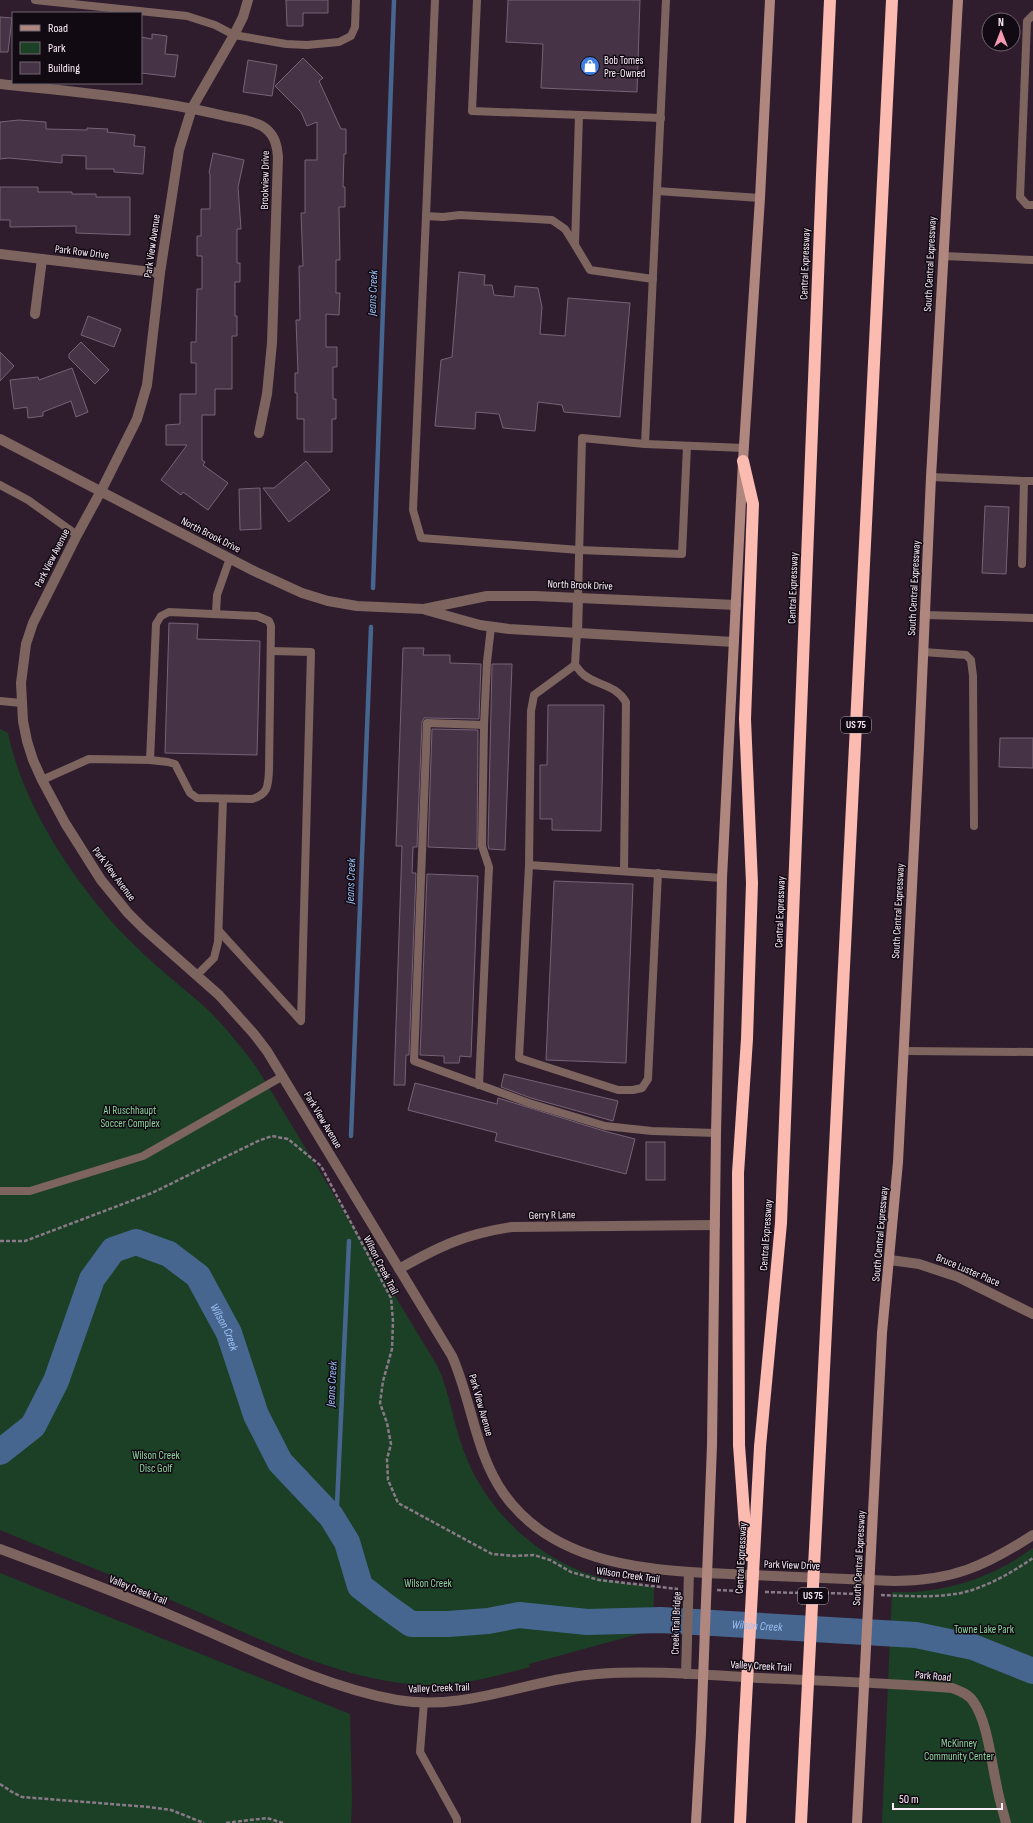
<svg xmlns="http://www.w3.org/2000/svg" width="1033" height="1823" viewBox="0 0 1033 1823" font-family="'Sofia Sans Condensed',sans-serif">
<rect width="100%" height="100%" fill="#2f1d2e"/>
<g fill="#1b4026">
<path d="M0 729 8 733C23 807 78 889 131 942 155 966 181 986 206 1008 225 1026 241 1047 257 1068L438 1367C450 1394 453 1422 463 1449 482 1504 529 1551 583 1572 606 1581 630 1584 654 1587L653 1630 529 1664 530 1667C500 1675 469 1684 438 1685 348 1687 260 1638 180 1604 120 1578 60 1555 0 1530Z"/>
<path d="M1033 1548V1823H882L892 1592C943 1594 992 1578 1033 1548Z"/>
<path d="M0 1573 350 1714 352 1799 351 1823H0Z"/>
</g>
<g fill="none" stroke-linecap="round" stroke-linejoin="round">
<g stroke="#47668f" stroke-width="4.5">
<path d="M373 588 394 0"/>
<path d="M351 1136 371 627"/>
<path d="M339 1529 337 1505 349 1241"/>
</g>
<path stroke="#47668f" stroke-width="26" id="s1" d="M0 1452 33 1426 56 1381 92 1279 113 1250 136 1242 169 1254 198 1276 229 1333 256 1415 280 1462 331 1516 347 1542 360 1586 383 1604 411 1624H448L488 1621 519 1615 587 1622 661 1620 916 1635 973 1647 1033 1671"/>
</g>
<g fill="#463446" stroke="#776276">
<path d="M286 0H328V13H303V26H287Z"/>
<path d="M508 0H640L637 92 541 88 543 44 506 42Z"/>
<path d="M0 17 12 18 8 52H0Z"/>
<path d="M152 34 167 36 165 54 178 55 175 77 141 73V37L152 39Z"/>
<path d="M303 58 323 78 319 81 341 129H346V154H344L343 187H345V207H339L340 260H336V293H340L339 315 326 314V347H337V367H333V399H336V419H332V452H304V419H297V393H295V373H298L296 320H300L299 266H303L301 213H305V160H317V122L307 126 301 112 275 86Z"/>
<path d="M248 60 277 65 272 96 243 92Z"/>
<path d="M19 120 46 122V129L87 130V128L108 129 107 132 135 135 134 146 145 147 143 174 114 172V169H86V156L62 155V163L9 158 0 159V122Z"/>
<path d="M213 153 244 160 238 187 241 229H237V263H240V282H235V316H237V336H232V389H215V415H202V460L205 462 203 465 228 483 208 510 183 492 181 495 161 480 187 445H166V425L180 424V394H196V363H191V342H196L197 289H202V256H197V236H201V209H210V174L209 173Z"/>
<path d="M0 187H38V192H72V194H96V197H130V235L76 233V226L10 227V220H0Z"/>
<path d="M459 272 485 275 484 285H492L494 295 514 297 515 286 538 288 542 307 540 334 565 336 568 298 630 303 620 417 564 412 562 405 538 402 535 431 503 428 499 414 476 412 475 429 435 426 441 360 452 357Z"/>
<path d="M88 316 121 329 114 347 81 335Z"/>
<path d="M81 342 109 370 95 384 69 358V354Z"/>
<path d="M0 352 14 366 0 381Z"/>
<path d="M72 368 88 412 76 417 71 401 43 412V416L28 418 27 407 14 409 10 380 38 377 39 380Z"/>
<path d="M306 461 330 490 289 522 263 488H274Z"/>
<path d="M260 488 261 529 240 530 239 489Z"/>
<path d="M985 506 1009 507 1006 574 982 573Z"/>
<path d="M169 623 198 624 197 639 260 641 257 755 165 753Z"/>
<path d="M403 648H424L423 655H450V663L481 664 479 719 427 718H424L422 722 417 847H413L412 873H416L409 1055H406L405 1085H394L402 846H396Z"/>
<path d="M492 664H512L505 850 489 849 488 845Z"/>
<path d="M548 705H604L601 831 552 830V819H540V765H547Z"/>
<path d="M432 729 478 730 477 849 428 847Z"/>
<path d="M1000 738H1033V768L999 767Z"/>
<path d="M427 874 478 876 471 1057 460 1056 459 1063H444V1056L420 1055Z"/>
<path d="M554 881 633 884 626 1063 546 1060Z"/>
<path d="M504 1074 618 1101 613 1121 531 1098 501 1087Z"/>
<path d="M415 1083 497 1104 498 1098 604 1131 635 1139 626 1174 495 1141 497 1133 408 1110Z"/>
<rect x="646" y="1142" width="19" height="38"/>
</g>
<g fill="none" stroke-linecap="round" stroke-linejoin="round">
<g stroke="#897a88" stroke-width="2.5" stroke-dasharray="4 2" stroke-linecap="butt">
<path d="M0 1241H25L152 1193 258 1141 272 1136 288 1139 321 1166 391 1298 393 1321 392 1349 383 1381 380 1403 387 1423 391 1444 387 1459 388 1480 398 1503 492 1554 515 1556 534 1555 550 1560 571 1572 599 1580 678 1589"/>
<path d="M717 1590 740 1591"/>
<path d="M765 1592 800 1593"/>
<path d="M825 1593 858 1594"/>
<path d="M881 1595C907 1596 935 1598 961 1593 987 1587 1011 1573 1033 1558"/>
<path d="M0 1784 12 1792 22 1797 149 1807 171 1810 204 1823"/>
<path d="M226 1823 267 1818 283 1823"/>
</g>
<g stroke="#7d645f" stroke-width="8">
<path d="M35 0 187 16 215 25 234 35 286 44 307 45 339 42 351 36 355 27 356 0"/>
<path d="M477 0 472 111 661 118"/>
<path d="M666 0 645 444 744 448"/>
<path d="M1033 15 1027 21 1020 197 1027 205H1033"/>
<path d="M579 115 575 245 590 270 653 279"/>
<path d="M657 191 760 198"/>
<path d="M426 216 435 0"/>
<path d="M575 245 565 229 552 220 460 215 443 217 426 216 413 510 421 538 579 550 682 554 687 446"/>
<path d="M943 256 1033 260"/>
<path d="M931 477 1024 481 1022 564"/>
<path d="M1024 481H1033"/>
<path d="M0 485 28 500 77 535"/>
<path d="M578 597 582 438 645 444"/>
<path d="M216 613 217 595 230 558"/>
<path d="M925 615 1033 618"/>
<path d="M491 627 487 662 484 725 427 723 414 1061 529 1103 605 1126 652 1131 716 1133"/>
<path d="M577 632 575 665C578 668 580 672 584 675 598 686 615 684 626 702L624 871"/>
<path d="M923 652 966 655 971 660 973 676 974 826"/>
<path d="M575 665 534 695 531 711 529 865 519 1058 618 1090H633L642 1088 648 1079 658 873"/>
<path d="M0 701 22 703"/>
<path d="M42 780 89 759 150 760 156 624 161 616 169 612 257 616 269 621 271 626 269 770C268 785 269 794 252 799L197 798 190 793 175 764 168 762 150 760"/>
<path d="M529 865 722 878"/>
<path d="M219 931 301 1021 311 652 271 651"/>
<path d="M197 975 214 958 218 942 223 799"/>
<path d="M904 1051 1033 1052"/>
<path d="M479 1085 489 867 482 846 484 725"/>
<path d="M0 1191H30L143 1156 283 1076"/>
<path d="M424 1702 420 1752 457 1819V1823"/>
</g>
<g stroke="#7d645f" stroke-width="10">
<path d="M248 0 243 17 234 35 192 108 179 150 160 273 147 385 137 419 101 491 77 535 33 623 26 644 21 683 23 721 27 741 33 760 42 780 65 823 101 880 128 913 143 928 219 995 254 1034 267 1051 452 1356C472 1401 475 1453 504 1494 559 1572 666 1571 753 1575 800 1577 847 1579 894 1581 952 1581 985 1566 1033 1535"/>
<path d="M0 84C74 92 148 98 221 115 232 118 252 120 262 126 274 133 277 144 278 157L272 343 267 394 259 433"/>
<path d="M0 254 160 273"/>
<path d="M35 314 42 259"/>
<path d="M890 1260 919 1264 958 1277 1033 1314"/>
<path d="M399 1269C440 1246 465 1234 512 1227L715 1225"/>
<path d="M0 1549C59 1571 117 1592 175 1617 246 1647 320 1686 397 1700 465 1712 529 1679 597 1674 651 1670 706 1675 760 1678 824 1681 888 1683 952 1688 960 1691 968 1694 973 1701 988 1722 991 1762 997 1787 999 1799 1003 1811 1006 1823"/>
<path d="M686 1674 689 1572"/>
</g>
<g stroke="#7d645f" stroke-width="10">
<path d="M0 439 254 571 302 593 328 601 357 606 424 609 487 596H535L736 605"/>
<path d="M426 610 480 625 509 629 734 642"/>
<path d="M577 632 578 597"/>
</g>
<g stroke="#b0877f" stroke-width="10">
<path d="M712 1445 716 1133 722 878 743 461 760 198 770 0"/>
<path d="M876 1453 882 1333 898 1162 919 748 931 477 958 0"/>
<path d="M696 1823 701 1733"/>
<path d="M857 1823 861 1745"/>
</g>
<g stroke="#fbbbb0" stroke-width="12">
<path d="M739 1445 738 1173 747 1039 752 883 745 719 753 504 743 461"/>
<path d="M760 1447 781 1223 822 175 830 0"/>
<path d="M820 1450 892 0"/>
<path d="M740 1823 744 1737"/>
<path d="M801 1823 805 1741"/>
</g>
<g stroke="#b0877f" stroke-width="10">
<path d="M701 1733 712 1445"/>
<path d="M861 1745 876 1453"/>
</g>
<g stroke="#fbbbb0" stroke-width="12">
<path d="M739 1445 747 1555"/>
<path d="M744 1737 760 1447"/>
<path d="M805 1741 820 1450"/>
</g>
</g>
<defs>
<g id="shop-disc" transform="scale(1)"><circle r="9.5" fill="#3f7fe0" stroke="#120a12"/><path d="M-5-2.5h2.3a2.7 3.5 0 0 1 5.4 0H5L5.5 6h-11ZM-1.5-2.5h3a1.5 2.3 0 0 0-3 0Z" fill="#fff"/></g>
</defs>
<g fill-rule="evenodd">
<use href="#shop-disc" x="590" y="66"/>
</g>
<g text-anchor="middle" dominant-baseline="central" stroke-width="3" stroke-linejoin="round" paint-order="stroke">
<g fill="#120a12" stroke="#b4a9b4" stroke-width="1">
<rect x="841" y="717" width="30" height="16" rx="3"/>
<rect x="798" y="1588" width="30" height="16" rx="3"/>
</g>
<g font-size="10" font-weight="bold" fill="#faedf9">
<text x="856" y="725">US 75</text>
<text x="813" y="1596">US 75</text>
</g>
<g font-size="11" fill="#faedf9" stroke="#120a12" text-anchor="start">
<text x="604" y="60">Bob Tomes<tspan x="604" dy="13">Pre-Owned</tspan></text>
</g>
<g font-size="11" fill="#faedf9" stroke="#120a12">
<text transform="translate(265 180) rotate(-89)">Brookview Drive</text>
<text transform="translate(152 246) rotate(-82)">Park View Avenue</text>
<text transform="translate(82 252) rotate(7)">Park Row Drive</text>
<text transform="translate(805 264) rotate(-88)">Central Expressway</text>
<text transform="translate(930 264) rotate(-87)">South Central Expressway</text>
<text transform="translate(211 535) rotate(27)">North Brook Drive</text>
<text transform="translate(52 558) rotate(-63)">Park View Avenue</text>
<text transform="translate(580 585) rotate(2)">North Brook Drive</text>
<text transform="translate(793 588) rotate(-88)">Central Expressway</text>
<text transform="translate(914 588) rotate(-87)">South Central Expressway</text>
<text transform="translate(114 874) rotate(53)">Park View Avenue</text>
<text transform="translate(898 911) rotate(-87)">South Central Expressway</text>
<text transform="translate(780 912) rotate(-88)">Central Expressway</text>
<text transform="translate(323 1120) rotate(59)">Park View Avenue</text>
<text transform="translate(552 1215) rotate(-1)">Gerry R Lane</text>
<text transform="translate(880 1234) rotate(-85)">South Central Expressway</text>
<text transform="translate(766 1235) rotate(-86)">Central Expressway</text>
<text transform="translate(381 1265) rotate(63)">Wilson Creek Trail</text>
<text transform="translate(968 1270) rotate(23)">Bruce Luster Place</text>
<text transform="translate(481 1405) rotate(74)">Park View Avenue</text>
<text transform="translate(741 1558) rotate(-87)">Central Expressway</text>
<text transform="translate(859 1558) rotate(-87)">South Central Expressway</text>
<text transform="translate(792 1565) rotate(2)">Park View Drive</text>
<text transform="translate(628 1575) rotate(8)">Wilson Creek Trail</text>
<text transform="translate(138 1590) rotate(22)">Valley Creek Trail</text>
<text transform="translate(676 1623) rotate(-88)">Creek Trail Bridge</text>
<text transform="translate(761 1666) rotate(3)">Valley Creek Trail</text>
<text transform="translate(933 1676) rotate(5)">Park Road</text>
<text transform="translate(439 1688) rotate(-2)">Valley Creek Trail</text>
</g>
<g font-size="11" fill="#8bd59e" stroke="#120a12">
<text x="130" y="1110">Al Ruschhaupt<tspan x="130" dy="13">Soccer Complex</tspan></text>
<text x="156" y="1455">Wilson Creek<tspan x="156" dy="13">Disc Golf</tspan></text>
<text x="428" y="1583">Wilson Creek</text>
<text x="984" y="1629">Towne Lake Park</text>
<text x="959" y="1743">McKinney<tspan x="959" dy="13">Community Center</tspan></text>
</g>
<g font-size="12" font-style="italic" fill="#9bc1f6" stroke="#120a12">
<text transform="translate(373 293) rotate(-88)">Jeans Creek</text>
<text transform="translate(351 881) rotate(-88)">Jeans Creek</text>
<text stroke="none"><textPath href="#s1" startOffset="390">Wilson Creek</textPath></text>
<text transform="translate(332 1384) rotate(-87)">Jeans Creek</text>
<text stroke="none"><textPath href="#s1" startOffset="1098">Wilson Creek</textPath></text>
</g>
</g>
<rect x="12" y="12" width="130" height="72" fill="#120a12" stroke="#6f656e"/>
<rect x="20" y="25" width="20" height="6" fill="#b0877f" stroke="#6f656e"/>
<text x="48" y="32" font-size="12" fill="#faedf9">Road</text>
<rect x="20" y="42" width="20" height="12" fill="#1b4026" stroke="#6f656e"/>
<text x="48" y="52" font-size="12" fill="#faedf9">Park</text>
<rect x="20" y="62" width="20" height="12" fill="#463446" stroke="#6f656e"/>
<text x="48" y="72" font-size="12" fill="#faedf9">Building</text>
<g transform="translate(1001 32)"><circle r="19" fill="#120a12" stroke="#6f656e"/>
<path d="M0-3L7 15L0 10L-7 15Z" fill="#f19ab1"/>
<text y="-6" font-size="11" font-weight="bold" text-anchor="middle" fill="#faedf9">N</text>
</g>
<path d="M893 1803v6h109v-6" fill="none" stroke="#faedf9" stroke-width="2"/>
<text x="899" y="1803" font-size="12" fill="#faedf9" stroke="#120a12" stroke-width="3" paint-order="stroke">50 m</text>
</svg>
